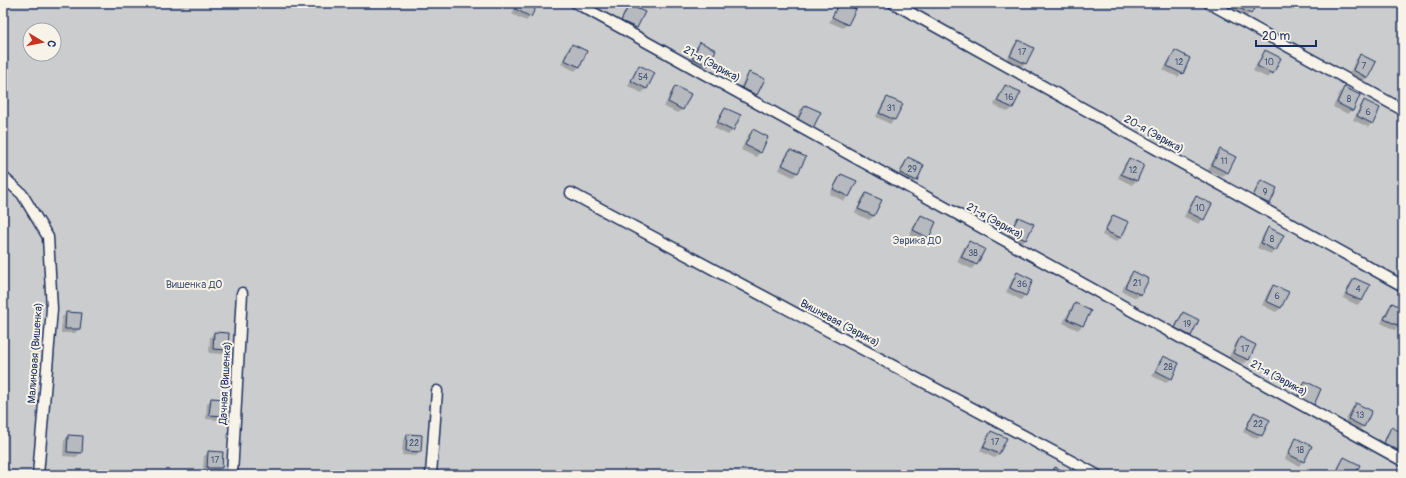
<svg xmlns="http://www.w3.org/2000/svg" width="1406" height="478" viewBox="0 0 1406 478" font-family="Pangolin,sans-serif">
<rect width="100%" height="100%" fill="#eae7e0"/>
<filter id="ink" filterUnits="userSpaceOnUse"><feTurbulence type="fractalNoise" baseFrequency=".025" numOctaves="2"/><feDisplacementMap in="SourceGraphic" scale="8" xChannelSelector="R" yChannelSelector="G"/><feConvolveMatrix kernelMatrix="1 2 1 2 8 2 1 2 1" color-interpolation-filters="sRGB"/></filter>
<g filter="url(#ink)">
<path fill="#cbcccd" stroke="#737e96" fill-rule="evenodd" d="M3 3H1403V475H3ZM30 30H54V54H30Z"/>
<g fill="#0003">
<path d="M517 3H537L531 16 526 21 512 14Z"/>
<path d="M840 3H841L847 24 843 28 829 22Z"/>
<path d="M1236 3H1255L1246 18 1232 11Z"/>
<path d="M629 6 644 13 636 28 632 32 618 25 625 10Z"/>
<path d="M1018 41 1025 63 1021 67 1007 60 1014 45Z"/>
<path d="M700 43 707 65 703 69 689 62 696 47Z"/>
<path d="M572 45 586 52 579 67 575 71 561 64 568 49Z"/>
<path d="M1175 51 1182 73 1178 77 1163 70 1171 56Z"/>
<path d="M1265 51 1272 73 1268 78 1253 71 1261 56Z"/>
<path d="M1361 55 1368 77 1363 81 1349 74 1356 59Z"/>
<path d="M639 67 646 89 642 93 628 86 635 71Z"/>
<path d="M750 73 757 95 752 99 738 92 745 77Z"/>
<path d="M1006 86 1013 108 1008 112 994 105 1001 90Z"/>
<path d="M675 87 683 109 678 113 664 107 671 92Z"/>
<path d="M1345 88 1352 110 1348 114 1333 107 1340 92Z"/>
<path d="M887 98 901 105 894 120 890 124 876 117 883 102Z"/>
<path d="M1364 101 1372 123 1368 127 1353 120 1360 106Z"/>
<path d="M805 106 819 113 812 128 808 132 793 125 800 110Z"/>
<path d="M725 109 739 116 732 131 728 135 714 128 721 113Z"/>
<path d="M753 131 767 138 760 152 756 157 741 150 748 135Z"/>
<path d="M790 151 797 173 793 177 779 170 786 155Z"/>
<path d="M1220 151 1227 172 1223 177 1208 170 1216 155Z"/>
<path d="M908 159 916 180 911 185 897 178 904 163Z"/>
<path d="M1129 159 1143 166 1136 181 1132 185 1118 178 1125 163Z"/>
<path d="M841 175 848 196 844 201 830 194 837 179Z"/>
<path d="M1261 182 1276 189 1269 204 1264 208 1250 201 1257 186Z"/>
<path d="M866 194 874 216 869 220 855 213 862 198Z"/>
<path d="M1196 198 1203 219 1199 224 1184 217 1191 202Z"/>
<path d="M921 216 928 237 924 242 909 235 917 220Z"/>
<path d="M1113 216 1120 238 1116 242 1102 235 1109 220Z"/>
<path d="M1018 218 1032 225 1025 240 1021 244 1006 237 1014 222Z"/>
<path d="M1268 228 1276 250 1271 254 1257 248 1264 233Z"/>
<path d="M969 242 976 264 972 269 957 262 964 247Z"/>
<path d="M1133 272 1140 294 1136 298 1122 291 1129 276Z"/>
<path d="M1018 273 1025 295 1021 300 1006 292 1013 278Z"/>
<path d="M1354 279 1362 301 1357 305 1343 298 1350 283Z"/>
<path d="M1274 286 1281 308 1276 312 1262 305 1269 290Z"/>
<path d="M1075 304 1089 311 1082 326 1078 330 1063 323 1071 308Z"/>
<path d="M1392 304 1403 309V318L1395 330 1381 323 1388 308Z"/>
<path d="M67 313 81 314 79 329 75 333H61L62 317Z"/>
<path d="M1183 314 1190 335 1186 340 1171 333 1179 318Z"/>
<path d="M214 333 227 349 223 354 209 353 210 337Z"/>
<path d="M1241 338 1255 345 1248 360 1244 364 1229 357 1236 342Z"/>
<path d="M1164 357 1178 364 1171 378 1166 383 1152 376 1159 361Z"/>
<path d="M1306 382 1313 404 1308 408 1294 401 1301 386Z"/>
<path d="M211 399 224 416 220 420 206 419 207 404Z"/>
<path d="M1356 404 1363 426 1359 430 1344 423 1352 408Z"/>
<path d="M1254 413 1262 435 1257 439 1243 432 1250 418Z"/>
<path d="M1392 428 1403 434V442L1395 455 1380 448 1387 433Z"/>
<path d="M991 432 999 454 994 458 980 451 987 436Z"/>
<path d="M68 436 82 437 81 453 76 457 63 456 64 441Z"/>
<path d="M407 436 420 452 416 456 402 455 403 440Z"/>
<path d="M1296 440 1303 461 1299 466 1285 459 1292 444Z"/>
<path d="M209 452H222V468L217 472 203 471 204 456Z"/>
<path d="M1344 458 1354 475H1334L1340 463Z"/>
</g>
<g fill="#b6babf" stroke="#1b2f5e">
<path d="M518 3H538L531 17 515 9Z"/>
<path d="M839 3H843L856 9 848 25 832 17Z"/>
<path d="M1237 3H1257L1251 14 1235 6Z"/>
<path d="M629 5 645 12 637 28 621 21Z"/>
<path d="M1018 40 1034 48 1026 64 1010 56Z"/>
<path d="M700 42 716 50 708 66 692 58Z"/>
<path d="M572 44 587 51 580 67 564 60Z"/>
<path d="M1175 50 1190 58 1183 74 1167 66Z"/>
<path d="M1265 50 1281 58 1273 74 1257 66Z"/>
<path d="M1360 54 1376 62 1368 78 1353 70Z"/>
<path d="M639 65 655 73 647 89 631 81Z"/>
<path d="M749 72 765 79 757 95 742 88Z"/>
<path d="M1005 85 1021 92 1013 108 997 101Z"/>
<path d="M675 86 691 94 683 110 668 102Z"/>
<path d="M1344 87 1360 95 1353 111 1337 103Z"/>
<path d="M887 97 903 104 895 120 879 113Z"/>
<path d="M1364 100 1380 108 1373 124 1357 116Z"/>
<path d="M805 105 821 112 813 128 797 121Z"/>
<path d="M725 108 741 115 733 131 717 123Z"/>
<path d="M753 129 768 137 761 153 745 145Z"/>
<path d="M1220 149 1236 157 1228 173 1212 165Z"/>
<path d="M790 150 806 157 798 173 782 165Z"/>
<path d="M908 157 924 165 917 181 900 173Z"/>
<path d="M1129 158 1144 165 1137 181 1121 174Z"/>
<path d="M841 174 857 181 849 197 833 189Z"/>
<path d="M1261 180 1277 188 1270 204 1253 196Z"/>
<path d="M866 193 882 200 874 216 858 209Z"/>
<path d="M1196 196 1212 204 1204 220 1188 212Z"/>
<path d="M921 215 936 222 929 238 913 230Z"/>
<path d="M1113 215 1129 222 1121 238 1105 231Z"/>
<path d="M1018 217 1034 224 1026 240 1010 233Z"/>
<path d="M1268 227 1284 235 1276 251 1261 243Z"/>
<path d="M969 241 985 249 977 265 961 257Z"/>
<path d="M1133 271 1149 279 1141 295 1125 287Z"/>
<path d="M1017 272 1033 280 1026 296 1010 288Z"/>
<path d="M1354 278 1370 285 1362 301 1346 294Z"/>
<path d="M1273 285 1289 292 1281 308 1266 301Z"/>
<path d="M1075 303 1091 311 1083 326 1067 319Z"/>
<path d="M1392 303 1403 308V320L1400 326 1384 319Z"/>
<path d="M66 312 82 313 80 329H65Z"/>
<path d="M1183 312 1199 320 1191 336 1175 328Z"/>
<path d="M214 332 229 333 228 350 213 349Z"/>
<path d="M1240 337 1256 345 1249 360 1233 353Z"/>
<path d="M1163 356 1179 363 1172 379 1156 371Z"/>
<path d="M1305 381 1321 389 1314 405 1298 397Z"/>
<path d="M211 398 226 399 225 416 209 415Z"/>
<path d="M1356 403 1372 411 1364 427 1348 419Z"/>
<path d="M1254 412 1270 420 1262 436 1246 428Z"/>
<path d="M1391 427 1403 433V444L1400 451 1384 443Z"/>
<path d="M991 431 1007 438 999 454 983 447Z"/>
<path d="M407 434 422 435 421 452 406 451Z"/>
<path d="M68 435 83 436 82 453 67 452Z"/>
<path d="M1296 438 1312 446 1304 462 1288 454Z"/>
<path d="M208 451 223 452 222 468H207Z"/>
<path d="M1344 457 1360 465 1355 475H1341L1336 473Z"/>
<path d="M1055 467 1071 475H1051Z"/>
</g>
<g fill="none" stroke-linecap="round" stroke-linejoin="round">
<g stroke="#1b2f5e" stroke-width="13">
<g id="service">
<path d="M576 3 1403 461"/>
<path d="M893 3 1403 286"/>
<path d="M1209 3 1403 110"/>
<path d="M3 177 22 194 48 237 52 309 38 475"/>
<path d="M571 193 1097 475"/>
<path d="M232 475 242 293"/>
<path d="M431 475 437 391"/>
</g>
</g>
<use href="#service" stroke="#f7f3e8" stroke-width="10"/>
</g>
</g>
<g text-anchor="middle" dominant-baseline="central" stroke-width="4" stroke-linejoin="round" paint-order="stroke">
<g font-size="9" fill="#425276">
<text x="1022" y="52">17</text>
<text x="1179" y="62">12</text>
<text x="1269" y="62">10</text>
<text x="1364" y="66">7</text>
<text x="643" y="77">54</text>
<text x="1009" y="97">16</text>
<text x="1349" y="99">8</text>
<text x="891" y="108">31</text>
<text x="1368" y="112">6</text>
<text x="1224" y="161">11</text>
<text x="912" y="169">29</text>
<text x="1133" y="170">12</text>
<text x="1265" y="192">9</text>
<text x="1200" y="208">10</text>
<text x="1272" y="239">8</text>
<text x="973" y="253">38</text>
<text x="1137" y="283">21</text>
<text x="1022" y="284">36</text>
<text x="1358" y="289">4</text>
<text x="1277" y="296">6</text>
<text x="1187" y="324">19</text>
<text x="1245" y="349">17</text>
<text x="1168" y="367">28</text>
<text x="1360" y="415">13</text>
<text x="1258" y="424">22</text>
<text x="995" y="442">17</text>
<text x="414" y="443">22</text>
<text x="1300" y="450">18</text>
<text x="215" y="460">17</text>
</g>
<g font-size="11" fill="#1b2f5e" stroke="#f7f3e8">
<text transform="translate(712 64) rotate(29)">21-я (Эврика)</text>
<text transform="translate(1154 134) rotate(29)">20-я (Эврика)</text>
<text transform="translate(995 221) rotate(29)">21-я (Эврика)</text>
<text transform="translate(840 323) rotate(28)">Вишневая (Эврика)</text>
<text transform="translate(35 353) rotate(-86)">Малиновая (Вишенка)</text>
<text transform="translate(1279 378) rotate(29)">21-я (Эврика)</text>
<text transform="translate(225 383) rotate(-87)">Дачная (Вишенка)</text>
</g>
<g font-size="11" fill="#47567a" stroke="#f7f3e8">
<text x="917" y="240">Эврика ДО</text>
<text x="194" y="284">Вишенка ДО</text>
</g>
</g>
<rect width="1406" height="478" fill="none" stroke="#f7f3e8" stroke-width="16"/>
<rect x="8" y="8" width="1390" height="462" fill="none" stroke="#1b2f5e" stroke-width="1.5" filter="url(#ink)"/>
<g transform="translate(42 42) rotate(100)"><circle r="19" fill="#f7f3e8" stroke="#9fa5b1"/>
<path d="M0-3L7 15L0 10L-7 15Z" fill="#c8321e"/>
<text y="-6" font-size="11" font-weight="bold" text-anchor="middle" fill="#1b2f5e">С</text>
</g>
<path d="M1256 40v6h60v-6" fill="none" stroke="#1b2f5e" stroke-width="2"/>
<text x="1262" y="40" font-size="12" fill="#1b2f5e" stroke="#f7f3e8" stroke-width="3" paint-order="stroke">20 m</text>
</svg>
